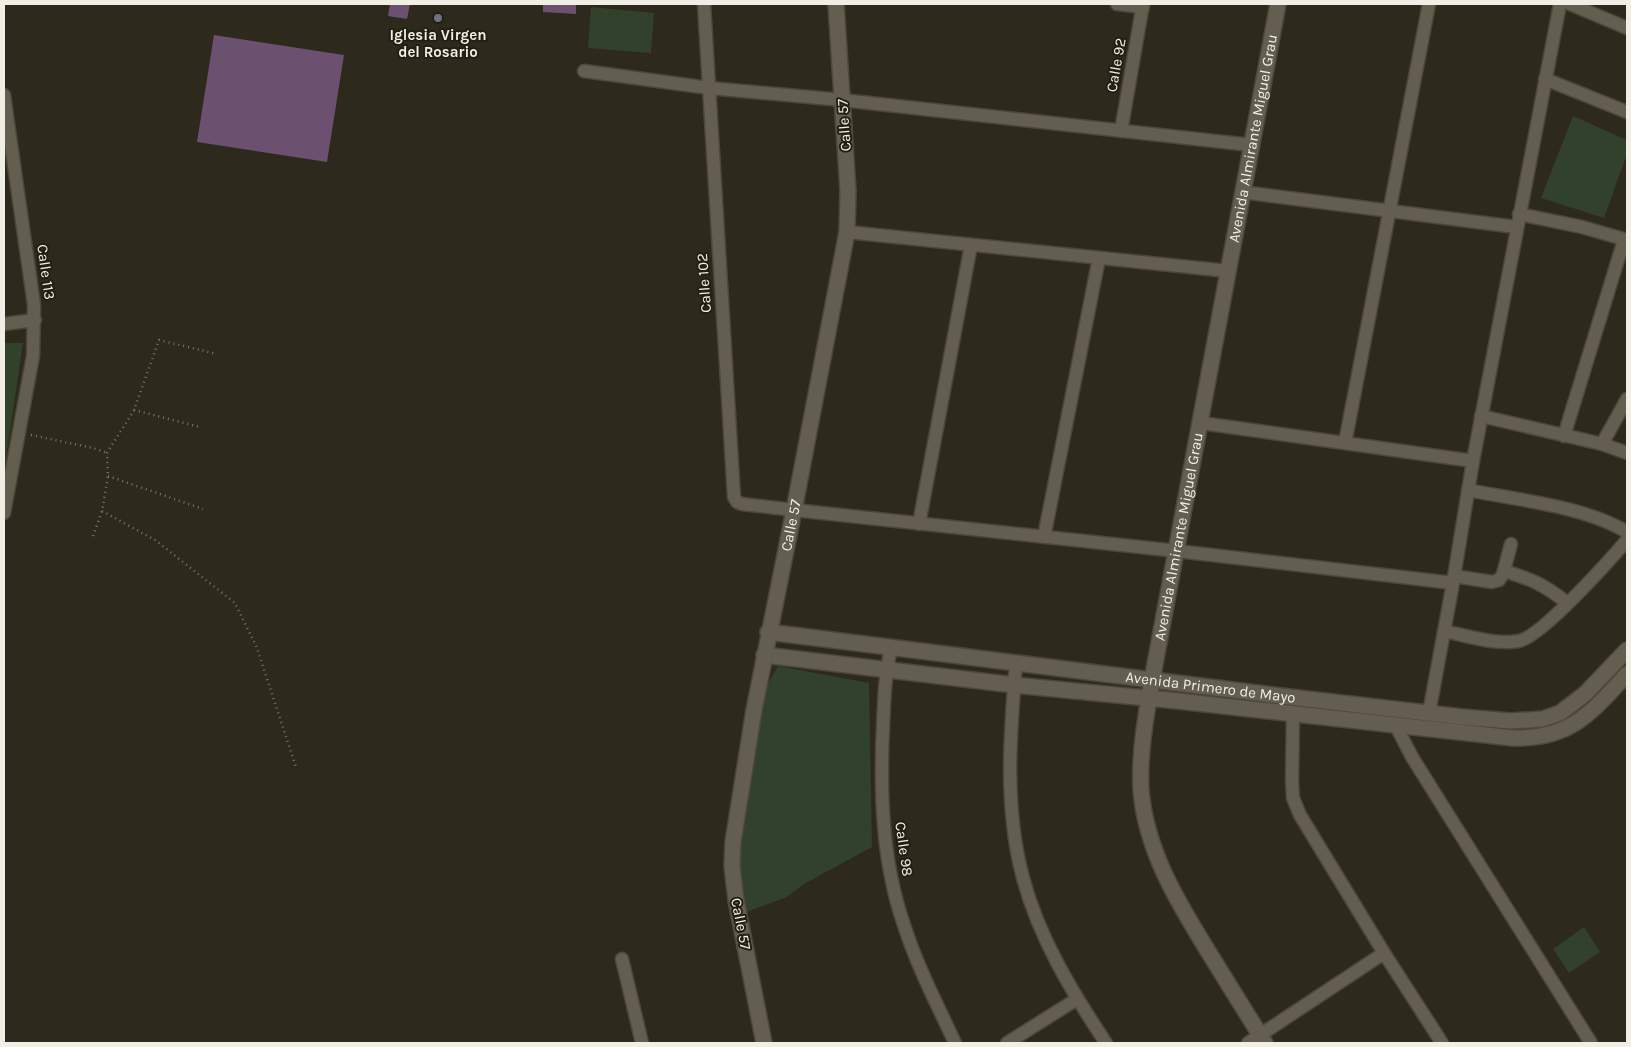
<svg xmlns="http://www.w3.org/2000/svg" width="1631" height="1047" viewBox="0 0 1631 1047" font-family="Karla,sans-serif">
<rect width="100%" height="100%" fill="#2d291c"/>
<g fill="#32412b">
<path d="M591 7 654 13 651 53 588 48Z"/>
<path d="M1573 116 1627 140V154L1604 218 1541 198Z"/>
<path d="M4 343H23L4 472Z"/>
<path d="M778 666 869 683 872 847 804 884 787 897 746 912 740 902 739 844 766 687Z"/>
<path d="M1584 927 1600 952 1569 973 1553 949Z"/>
</g>
<g fill="#6c506f">
<path d="M390 4H410L407 19 388 16Z"/>
<path d="M543 4H576V14L543 12Z"/>
<path d="M214 35 344 55 327 162 197 142Z"/>
</g>
<g fill="none" stroke-linecap="round" stroke-linejoin="round">
<g stroke="#4b473c" stroke-width="15">
<g id="minor">
<path d="M704 4 734 497 737 502 742 504 794 510 1177 551 1453 583"/>
<path d="M1117 4 1143 7"/>
<path d="M1570 4 1627 28"/>
<path d="M584 71 709 88 842 100 1251 145"/>
<path d="M1545 79 1627 112"/>
<path d="M4 95 34 305 33 356 4 513"/>
<path d="M1121 131 1143 4"/>
<path d="M1242 192 1516 227"/>
<path d="M1519 214 1582 227 1627 240"/>
<path d="M847 232 1228 271"/>
<path d="M4 324 35 320"/>
<path d="M1481 416 1602 444 1627 453"/>
<path d="M1201 423 1473 461"/>
<path d="M1564 436 1624 240"/>
<path d="M1345 443 1429 4"/>
<path d="M1602 444 1627 399"/>
<path d="M1468 490C1517 500 1584 506 1627 532"/>
<path d="M919 524 971 245"/>
<path d="M1044 537 1099 258"/>
<path d="M1504 571C1531 579 1545 585 1567 603"/>
<path d="M1454 576 1492 582 1499 580 1503 574 1511 544"/>
<path d="M1444 631C1468 636 1494 645 1519 641 1541 637 1610 560 1627 540"/>
<path d="M891 648C885 674 884 700 883 727 880 793 882 862 904 925 917 966 937 1004 955 1043"/>
<path d="M1016 663C1010 734 1004 807 1023 878 1039 938 1072 992 1106 1043"/>
<path d="M1429 713 1453 583 1473 461 1560 4"/>
<path d="M1293 714 1292 781 1293 798 1300 815 1384 953 1442 1043"/>
<path d="M1396 726 1412 757 1591 1043"/>
<path d="M622 959 642 1043"/>
<path d="M1007 1043 1077 999"/>
<path d="M1248 1043 1384 953"/>
</g>
</g>
<g stroke="#4b473c" stroke-width="18">
<g id="tertiary">
<path id="s1" d="M768 632 1281 696 1462 717 1510 721 1543 719 1560 713 1585 694 1627 650"/>
<path d="M764 655 1014 685 1178 701 1513 738C1571 739 1591 713 1627 674"/>
<path id="s2" d="M764 1043 736 900 732 866 733 842 754 710 794 510 847 232 848 191 836 4"/>
<path id="s3" d="M1265 1043C1247 1014 1229 985 1211 956 1179 904 1146 852 1141 790 1139 753 1146 716 1152 680L1278 4"/>
</g>
</g>
<g stroke="#7b776c" stroke-width="2.5" stroke-dasharray="1 4" stroke-linecap="butt">
<path d="M134 410 200 427"/>
<path d="M31 435 93 448 107 453"/>
<path d="M108 476 203 509"/>
<path d="M102 511 155 540 235 603 257 648 296 767"/>
<path d="M93 536 102 511 108 476 107 453 134 410 159 340 217 354"/>
</g>
<use href="#minor" stroke="#635e4f" stroke-width="12"/>
<use href="#tertiary" stroke="#635e4f" stroke-width="15"/>
</g>
<circle fill="#6b7280" stroke="#231f12" stroke-width="2" cx="438" cy="18" r="5"/>
<g text-anchor="middle" dominant-baseline="central" stroke-width="4" stroke-linejoin="round" paint-order="stroke">
<g font-size="15" font-weight="bold" fill="#f1eee6" stroke="#231f12">
<text x="438" y="35">Iglesia Virgen<tspan x="438" dy="17">del Rosario</tspan></text>
</g>
<g font-size="15" fill="#f1eee6" stroke="#231f12">
<text transform="translate(1116 65) rotate(-80)">Calle 92</text>
<text transform="translate(844 125) rotate(-94)">Calle 57</text>
<text stroke="none"><textPath href="#s3" startOffset="946">Avenida Almirante Miguel Grau</textPath></text>
<text transform="translate(46 272) rotate(82)">Calle 113</text>
<text transform="translate(704 283) rotate(-94)">Calle 102</text>
<text stroke="none"><textPath href="#s2" startOffset="526">Calle 57</textPath></text>
<text stroke="none"><textPath href="#s3" startOffset="541">Avenida Almirante Miguel Grau</textPath></text>
<text stroke="none"><textPath href="#s1" startOffset="446">Avenida Primero de Mayo</textPath></text>
<text transform="translate(904 849) rotate(82)">Calle 98</text>
<text transform="translate(741 924) rotate(79)">Calle 57</text>
</g>
</g>
<rect width="1631" height="1047" fill="none" stroke="#f1eee6" stroke-width="10"/>
</svg>
